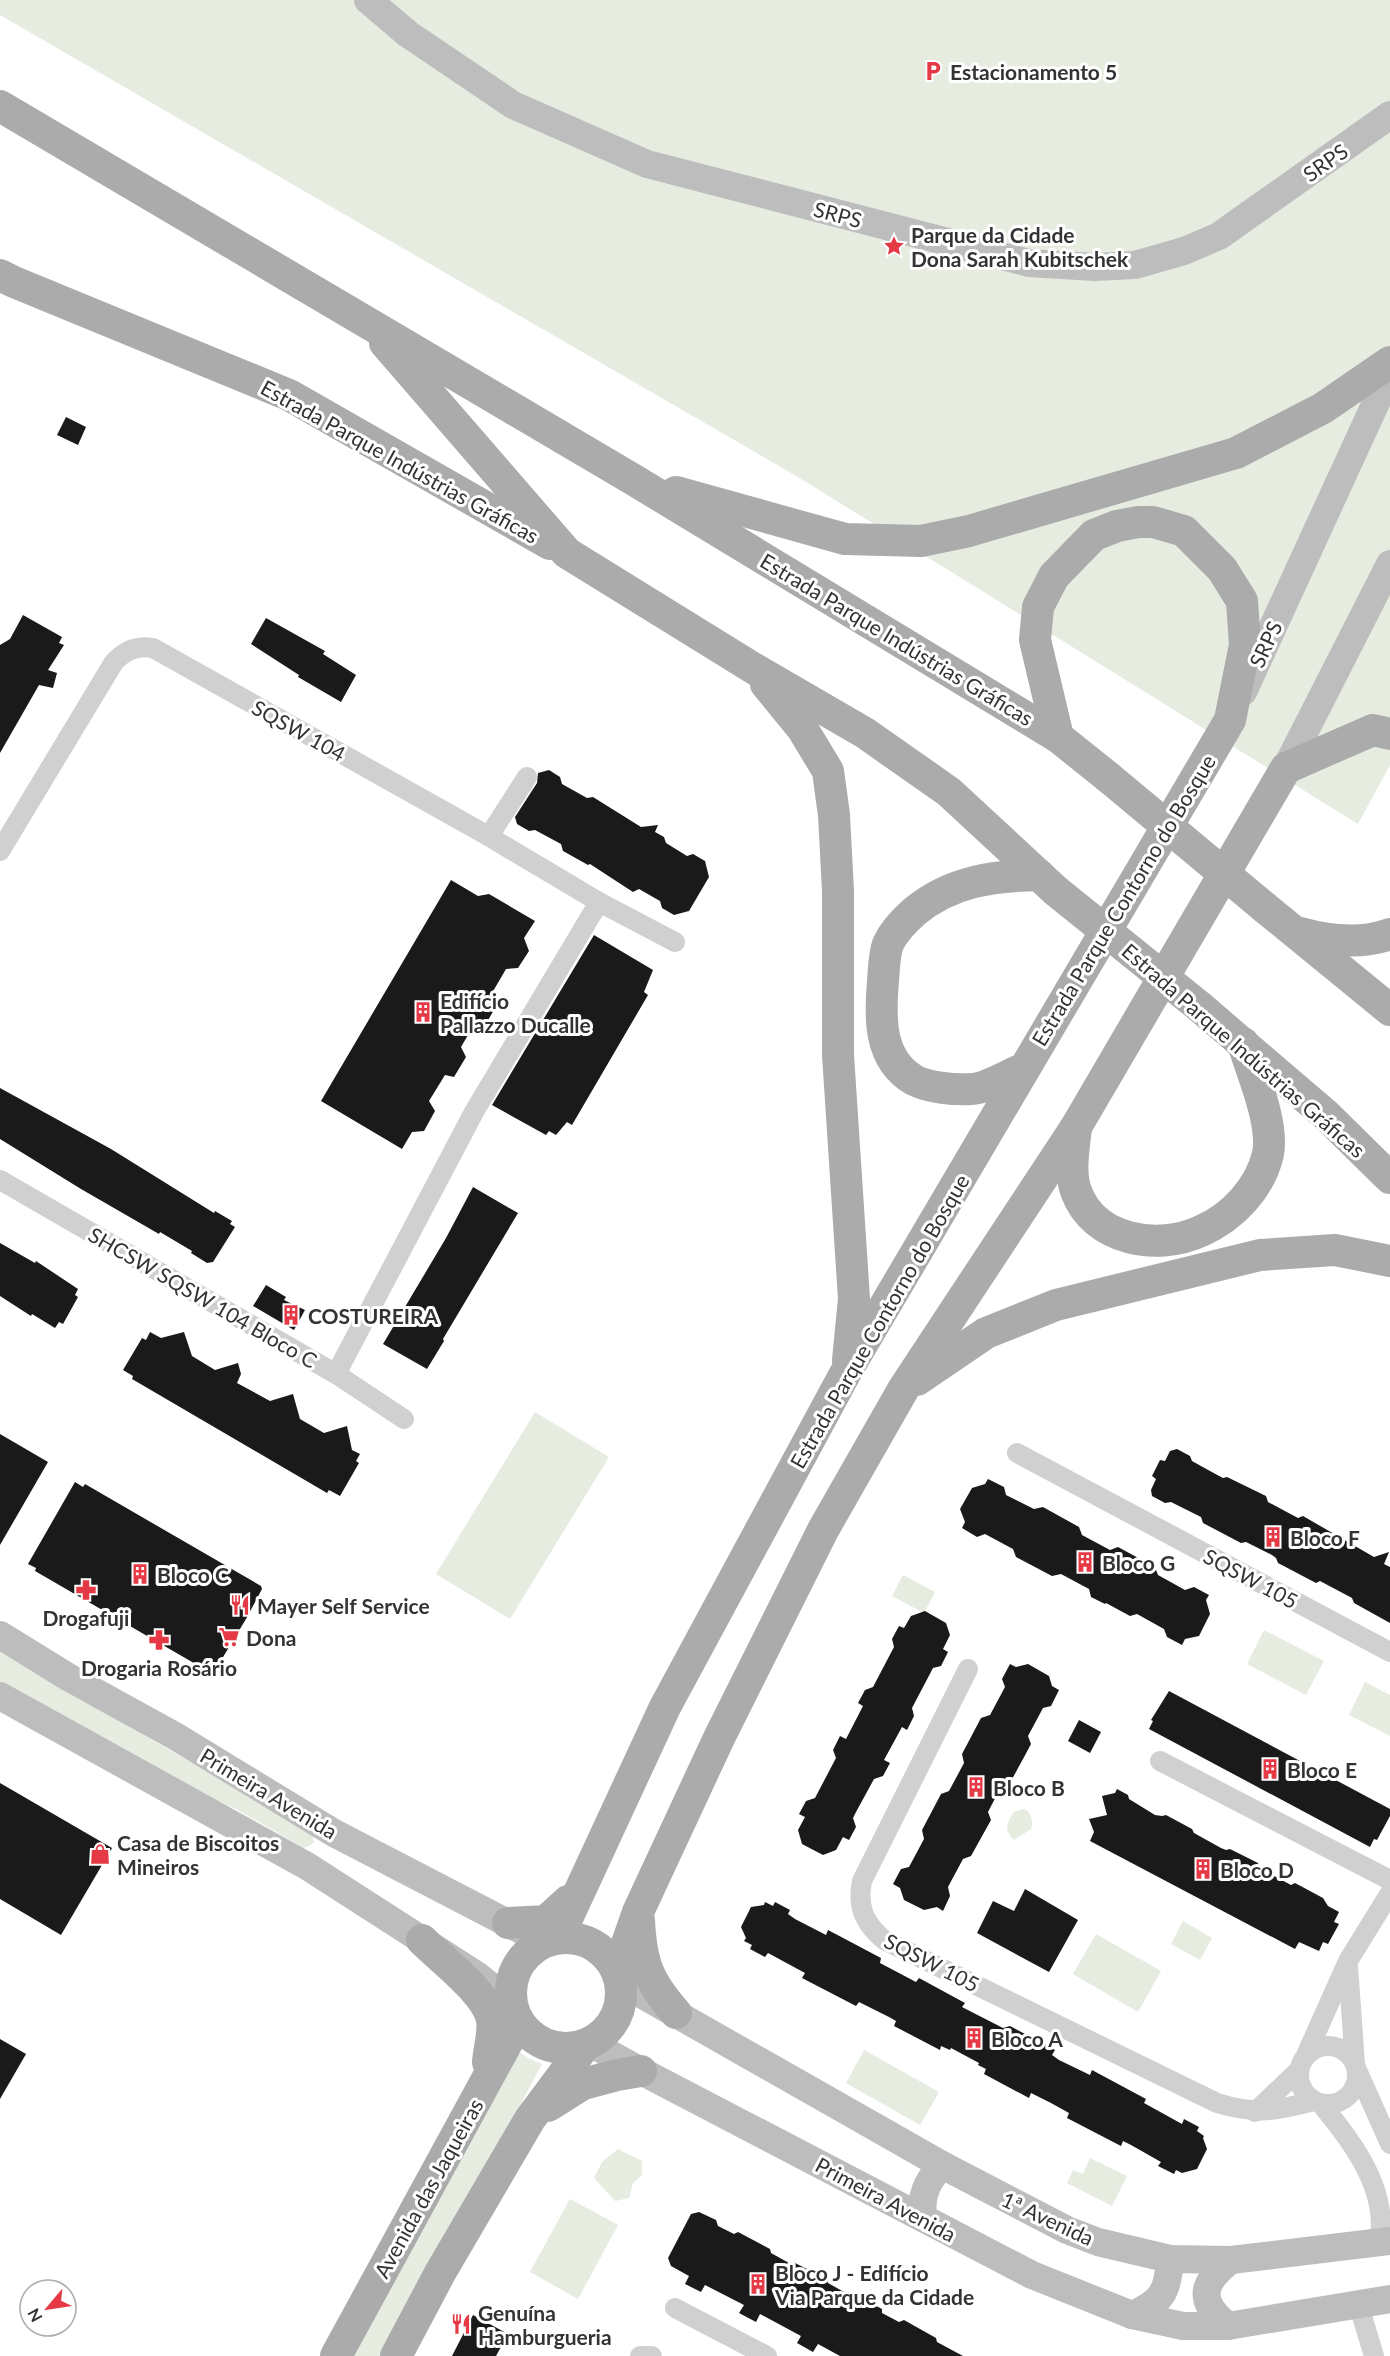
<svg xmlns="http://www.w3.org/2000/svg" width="1390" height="2356" viewBox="0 0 1390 2356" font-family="Lato,sans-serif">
<rect width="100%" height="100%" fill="#fff"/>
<g fill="#e6ecdf">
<path d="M0 0H1390V765L1358 824 798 477 0 15Z"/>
<path d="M535 1412 609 1457 510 1619 436 1574Z"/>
<path d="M903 1575 935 1592 924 1613 892 1596Z"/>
<path d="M1264 1630 1324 1661 1306 1695 1247 1664Z"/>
<path d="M0 1651 312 1833 314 1842 311 1845 304 1848 236 1809 151 1771 0 1682Z"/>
<path d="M1365 1682 1390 1695V1736L1349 1715Z"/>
<path d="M1023 1809 1028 1811C1032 1818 1033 1822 1031 1829L1014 1840C1003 1829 1007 1823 1014 1812Z"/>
<path d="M1183 1921 1212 1938 1200 1960 1171 1944Z"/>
<path d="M1096 1934 1161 1971 1138 2012 1073 1974Z"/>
<path d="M515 2049 528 2058 542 2064 387 2356H352Z"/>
<path d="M864 2050 939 2092 920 2125 846 2083Z"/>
<path d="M618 2149 642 2161V2175L633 2183 629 2198 615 2201 594 2178 602 2162Z"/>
<path d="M1090 2158 1127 2176 1112 2206 1067 2183 1073 2170 1083 2174Z"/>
<path d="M570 2199 618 2225 578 2299 530 2272Z"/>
</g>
<g fill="#1a1a1a">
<path d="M66 417 86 427 78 445 57 435Z"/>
<path d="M23 615 62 637 59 643 64 645 48 670 57 673 53 688 39 685 0 753V645L10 639Z"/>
<path d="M266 618 325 651 323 654 356 675 341 702 298 677 299 675 251 644Z"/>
<path d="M549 770 560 777 562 784 587 798 593 797 641 827 658 825 655 832 664 837 666 843 687 856 693 854 705 861 709 877 689 911 674 915 662 908 660 901 639 889 633 892 590 864 588 865 563 851 561 844 535 830 529 831 517 824 515 817 537 783 538 773Z"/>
<path d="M451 880 478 896 489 894 535 921 524 938 529 951 518 968 506 969 492 993 498 1003 487 1022 475 1023 461 1047 466 1057 454 1077 445 1075 429 1101 435 1111 424 1131 412 1132 402 1149 321 1101Z"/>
<path d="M594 935 653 970 644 992 648 995 572 1125 567 1122 556 1135 549 1131 546 1135 492 1105Z"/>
<path d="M0 1088 111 1149 214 1213 215 1211 232 1221 230 1224 235 1227 213 1262 207 1263 191 1253 192 1251 160 1232 159 1234 81 1189 0 1139Z"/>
<path d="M473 1187 518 1213 443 1339 444 1341 427 1369 383 1344 446 1238Z"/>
<path d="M0 1243 35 1263 36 1261 78 1289 75 1295 78 1297 63 1324 59 1322 55 1328 32 1314 31 1316 0 1296Z"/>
<path d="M266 1285 286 1297 284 1300 305 1310 294 1330 253 1306Z"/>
<path d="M150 1332 161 1338 184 1332 192 1356 215 1370 238 1363 241 1374 237 1383 270 1401 293 1394 300 1419 324 1433 347 1426 352 1450 360 1454 356 1461 359 1463 340 1496 329 1490 327 1493 132 1379 133 1376 123 1370 142 1338 146 1340Z"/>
<path d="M0 1434 48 1462 0 1545Z"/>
<path d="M1177 1449 1190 1456 1192 1461 1210 1471 1223 1478 1227 1477 1266 1496 1268 1502 1298 1518 1303 1516 1374 1557 1389 1552 1384 1564 1390 1567V1623L1354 1603 1352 1598 1320 1581 1316 1583 1278 1563 1276 1558 1272 1555 1246 1542 1241 1543 1203 1523 1201 1517 1171 1502 1165 1503 1152 1496 1151 1490 1156 1479 1152 1476 1160 1460 1165 1461 1170 1451Z"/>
<path d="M988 1479 1004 1487 1006 1495 1034 1509 1043 1507 1079 1527 1082 1535 1110 1550 1118 1547 1155 1567 1158 1575 1185 1590 1194 1587 1209 1595 1206 1600 1210 1614 1199 1636 1185 1639 1182 1645 1167 1637 1164 1629 1137 1614 1130 1616 1106 1603 1105 1604 1091 1597 1089 1589 1061 1574 1052 1576 1016 1557 1013 1549 985 1534 977 1537 962 1528 965 1522 960 1509 972 1488 985 1484Z"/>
<path d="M75 1482 83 1487 85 1484 261 1586 262 1589 246 1619 214 1672 212 1671 211 1673 35 1571 36 1568 28 1564Z"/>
<path d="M925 1611 946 1623 950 1635 943 1649 948 1652 941 1666 933 1668 912 1708 914 1716 907 1730 902 1727 884 1760 890 1763 883 1776 874 1779 856 1812 853 1818 856 1827 849 1840 843 1837 836 1850 823 1855 802 1844 798 1830 805 1817 799 1814 806 1801 815 1798 836 1758 833 1750 840 1736 846 1739 863 1706 858 1703 865 1690 873 1687 894 1647 892 1639 899 1626 904 1628 911 1616Z"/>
<path d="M1010 1664 1016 1667 1028 1664 1049 1676 1052 1686 1059 1690 1051 1706 1043 1708 1028 1736 1031 1744 1023 1759 1011 1781 1003 1783 988 1812 991 1820 971 1856 963 1859 948 1887 950 1896 943 1911 937 1907 924 1910 904 1900 900 1888 893 1884 901 1869 909 1867 924 1839 922 1830 941 1794 949 1791 964 1763 962 1754 981 1718 990 1715 1005 1687 1002 1679Z"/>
<path d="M1169 1691 1390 1809V1816L1377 1840 1374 1839 1370 1847 1149 1729 1153 1721 1151 1720Z"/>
<path d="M1079 1720 1101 1732 1090 1753 1068 1741Z"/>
<path d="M0 1783 112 1848 61 1935 0 1899Z"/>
<path d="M1117 1789 1128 1795 1129 1799 1155 1815 1162 1816 1166 1815 1192 1829 1194 1833 1221 1848 1226 1850 1230 1849 1258 1863 1259 1868 1291 1885 1295 1883 1323 1898 1328 1906 1339 1912 1334 1922 1339 1924 1328 1944 1323 1942 1319 1951 1299 1942 1295 1949 1090 1841 1094 1832 1089 1819 1107 1815 1102 1796 1115 1793Z"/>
<path d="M1025 1889 1078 1920 1049 1972 977 1933 993 1901 1014 1911Z"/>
<path d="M765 1902 773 1906 775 1902 790 1910 788 1914 795 1919 826 1935 828 1930 881 1958 880 1963 916 1982 919 1978 965 2003 962 2007 1003 2028 1010 2026 1055 2050 1052 2055 1059 2060 1090 2075 1092 2070 1146 2099 1144 2103 1182 2124 1184 2119 1199 2127 1197 2131 1204 2136 1203 2138 1207 2149 1197 2169 1182 2173 1176 2170 1174 2174 1158 2166 1161 2162 1131 2145 1123 2141 1121 2146 1067 2118 1069 2113 1051 2103 1031 2093 1029 2098 984 2074 986 2069 978 2065 979 2063 951 2048 950 2050 941 2046 940 2050 894 2026 896 2021 889 2017 859 2002 856 2006 802 1978 805 1973 768 1953 765 1957 750 1949 752 1945 744 1941 746 1938 741 1927 751 1907 764 1905Z"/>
<path d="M0 2039 26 2054 0 2099Z"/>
<path d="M699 2212 716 2220 718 2226 734 2234 738 2232 770 2249 771 2253 789 2263 793 2262 827 2279 828 2283 844 2292 848 2291 882 2309V2313L899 2322 904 2320 936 2338 937 2342 963 2356H840L818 2344 813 2352 797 2343 801 2336 760 2314 756 2322 739 2313 744 2305 705 2285 701 2292 685 2284 689 2276 671 2266 668 2258 691 2214Z"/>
<path d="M473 2315 508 2334 496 2356H452Z"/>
</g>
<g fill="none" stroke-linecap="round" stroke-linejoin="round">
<g stroke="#d0d0d0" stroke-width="20">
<path d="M489 836 527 777"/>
<path d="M0 851 114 662C126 650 137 645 153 648L483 833 599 902 675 942"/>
<path d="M0 1180 336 1374 404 1419"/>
<path d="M336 1374 474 1112 599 902"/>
<path d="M1017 1453 1390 1652"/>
<path d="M968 1669 862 1881C857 1907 864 1923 884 1940L1217 2103C1257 2115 1275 2111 1314 2101"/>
<path d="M1160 1761 1390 1880"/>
<path d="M1348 1966 1355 2064"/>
<circle cx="1328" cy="2075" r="29"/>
<path d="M1307 2053 1348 1961 1390 1893"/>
<path d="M1357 2070 1390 2144"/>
<path d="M1321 2104C1352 2141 1390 2191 1379 2243"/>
<path d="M1255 2112 1298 2071"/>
<path d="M1358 2303 1374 2356"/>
<path d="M675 2308 767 2356"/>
<path d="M640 2356H652"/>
</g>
<g stroke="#bdbdbd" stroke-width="28">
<path d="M368 0 408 34 513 105 647 164 1029 263 1095 267 1135 265 1184 251 1219 236 1390 115"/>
<path d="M1243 692 1390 372"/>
<path d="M1286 768 1390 564"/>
<path d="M0 1635 68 1677 175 1736 334 1833 544 1942"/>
<path d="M0 1696 307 1866 478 1976 511 2003"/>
<path d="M620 1982 942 2165 1067 2230 1098 2242 1170 2259 1231 2260 1390 2241"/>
<path d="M590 2043 641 2071 1032 2275 1132 2315 1183 2326H1228L1390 2299"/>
<path d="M923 2218C920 2196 927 2181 942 2165"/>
<path d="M1132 2315C1162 2302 1168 2292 1170 2259"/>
<path d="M1228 2326C1197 2301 1201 2283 1231 2260"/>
</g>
<g stroke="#ababab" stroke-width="32">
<path d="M0 106 634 480 1058 737 1108 777"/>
<path d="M0 275 14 282 289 395 550 544"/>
<path d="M385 343 567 553 753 668 865 733 949 792 1056 891"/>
<path d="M676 492 845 539 921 541 969 531 1236 453 1323 408 1390 362"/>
<path d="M766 684 802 728 828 771 834 815 838 891V1055L854 1299 848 1360"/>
<path d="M1264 907 1390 1010"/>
<path d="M1300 933C1329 941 1360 945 1390 934"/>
<path d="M1200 1007 1326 1115 1390 1178"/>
<path d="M1023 1069C1010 1074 985 1089 972 1089 955 1090 929 1088 914 1080 878 1059 880 1016 883 981 884 969 884 955 888 944 893 933 905 920 914 912 951 881 993 876 1039 875"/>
<path d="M1076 1127C1074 1148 1069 1172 1076 1191 1094 1241 1158 1251 1201 1231 1233 1217 1260 1188 1268 1154 1274 1122 1252 1074 1243 1043"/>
<path d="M917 1380 986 1333 1056 1305 1260 1255 1335 1250 1390 1261"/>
<path d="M639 1920C641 1963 648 1981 676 2013"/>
<path d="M508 1923 546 1921 568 1901"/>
<circle cx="566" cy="1993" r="55"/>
<path d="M558 1938 665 1707 847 1370 1230 720 1245 645 1242 601 1222 569 1184 531 1153 522H1138L1117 526 1094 535 1054 576 1038 607 1035 640 1058 737"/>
<path d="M422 1940C442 1960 487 1993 492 2020 494 2033 489 2049 488 2062"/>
<path d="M617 1972 638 1912 719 1738 823 1530 904 1388 1076 1127 1286 768 1373 730 1390 734"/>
<path d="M548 2106 583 2084 617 2075 641 2071"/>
<path d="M336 2356 509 2039 516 2018"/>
<path d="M396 2356 440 2273 530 2119 586 2044"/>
</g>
<g stroke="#ababab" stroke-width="32">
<path d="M1108 777 1264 907"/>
<path d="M1056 891 1200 1007"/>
</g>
</g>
<defs>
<g id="parking-bare" transform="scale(1.62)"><path d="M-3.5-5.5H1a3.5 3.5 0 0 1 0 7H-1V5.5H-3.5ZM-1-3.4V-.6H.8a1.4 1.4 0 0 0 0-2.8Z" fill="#e63946" stroke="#fff" stroke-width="2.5" paint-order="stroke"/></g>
<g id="sight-bare" transform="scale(1.62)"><path d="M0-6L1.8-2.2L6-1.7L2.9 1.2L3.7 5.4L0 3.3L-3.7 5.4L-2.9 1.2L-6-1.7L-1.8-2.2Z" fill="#e63946" stroke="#fff" stroke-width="2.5" paint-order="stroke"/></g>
<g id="building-bare" transform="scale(1.62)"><path d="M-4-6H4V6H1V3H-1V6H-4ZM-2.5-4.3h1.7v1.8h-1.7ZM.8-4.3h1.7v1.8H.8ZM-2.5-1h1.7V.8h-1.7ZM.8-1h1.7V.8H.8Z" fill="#e63946" stroke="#fff" stroke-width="2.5" paint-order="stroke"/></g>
<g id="pharmacy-bare" transform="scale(1.62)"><path d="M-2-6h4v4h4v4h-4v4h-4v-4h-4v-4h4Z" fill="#e63946" stroke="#fff" stroke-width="2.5" paint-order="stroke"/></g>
<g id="restaurant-bare" transform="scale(1.62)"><path d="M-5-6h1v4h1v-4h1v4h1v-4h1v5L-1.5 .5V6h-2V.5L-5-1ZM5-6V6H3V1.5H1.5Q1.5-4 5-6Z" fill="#e63946" stroke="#fff" stroke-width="2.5" paint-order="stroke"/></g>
<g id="supermarket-bare" transform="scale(1.62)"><path d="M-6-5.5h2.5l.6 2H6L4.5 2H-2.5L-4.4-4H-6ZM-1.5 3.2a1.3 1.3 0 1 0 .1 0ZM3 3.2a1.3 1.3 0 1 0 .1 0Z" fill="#e63946" stroke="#fff" stroke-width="2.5" paint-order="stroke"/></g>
<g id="shop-bare" transform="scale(1.62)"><path d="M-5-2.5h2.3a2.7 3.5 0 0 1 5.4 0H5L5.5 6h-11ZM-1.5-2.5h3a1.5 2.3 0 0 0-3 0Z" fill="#e63946" stroke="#fff" stroke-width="2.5" paint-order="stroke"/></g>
</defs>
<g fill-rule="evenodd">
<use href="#parking-bare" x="933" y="71"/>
<use href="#sight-bare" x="894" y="246"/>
<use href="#building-bare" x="423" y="1012"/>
<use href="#building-bare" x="291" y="1315"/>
<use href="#building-bare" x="1273" y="1537"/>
<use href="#building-bare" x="1085" y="1562"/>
<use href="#building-bare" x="140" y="1574"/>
<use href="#pharmacy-bare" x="86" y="1590"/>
<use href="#restaurant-bare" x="240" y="1605"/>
<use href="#supermarket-bare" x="229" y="1637"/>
<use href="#pharmacy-bare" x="159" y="1640"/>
<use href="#building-bare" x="1270" y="1769"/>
<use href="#building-bare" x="976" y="1787"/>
<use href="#shop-bare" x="100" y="1854"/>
<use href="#building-bare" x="1203" y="1869"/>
<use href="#building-bare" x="974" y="2038"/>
<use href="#building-bare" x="758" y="2284"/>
<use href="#restaurant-bare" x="461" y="2324"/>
</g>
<g text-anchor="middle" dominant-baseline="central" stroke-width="6" stroke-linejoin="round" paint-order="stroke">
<g font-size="21" font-weight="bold" fill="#333" stroke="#fff" text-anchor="start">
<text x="950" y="71">Estacionamento 5</text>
<text x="911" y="234">Parque da Cidade<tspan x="911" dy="24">Dona Sarah Kubitschek</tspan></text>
<text x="440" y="1000">Edifício<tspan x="440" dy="24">Pallazzo Ducalle</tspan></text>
<text x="308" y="1315">COSTUREIRA</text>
<text x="1290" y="1537">Bloco F</text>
<text x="1102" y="1562">Bloco G</text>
<text x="157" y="1574">Bloco C</text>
<text x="257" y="1605">Mayer Self Service</text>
<text x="86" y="1617" text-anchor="middle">Drogafuji</text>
<text x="246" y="1637">Dona</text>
<text x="159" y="1667" text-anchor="middle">Drogaria Rosário</text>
<text x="1287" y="1769">Bloco E</text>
<text x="993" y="1787">Bloco B</text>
<text x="117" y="1842">Casa de Biscoitos<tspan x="117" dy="24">Mineiros</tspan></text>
<text x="1220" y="1869">Bloco D</text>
<text x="991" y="2038">Bloco A</text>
<text x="775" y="2272">Bloco J - Edifício<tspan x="775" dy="24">Via Parque da Cidade</tspan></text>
<text x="478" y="2312">Genuína<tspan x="478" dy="24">Hamburgueria</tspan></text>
</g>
<g font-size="21" fill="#333" stroke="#fff">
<text transform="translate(1325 162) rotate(-35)">SRPS</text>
<text transform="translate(838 214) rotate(15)">SRPS</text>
<text transform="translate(400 461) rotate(29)">Estrada Parque Indústrias Gráficas</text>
<text transform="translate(897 639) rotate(31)">Estrada Parque Indústrias Gráficas</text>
<text transform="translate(1265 644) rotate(-65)">SRPS</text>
<text transform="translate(299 730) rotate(29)">SQSW 104</text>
<text transform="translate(1123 900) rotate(-59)">Estrada Parque Contorno do Bosque</text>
<text transform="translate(1244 1050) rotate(41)">Estrada Parque Indústrias Gráficas</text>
<text transform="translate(203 1297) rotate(30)">SHCSW SQSW 104 Bloco C</text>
<text transform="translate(879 1321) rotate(-60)">Estrada Parque Contorno do Bosque</text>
<text transform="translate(1251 1578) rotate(28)">SQSW 105</text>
<text transform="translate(269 1793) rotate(31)">Primeira Avenida</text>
<text transform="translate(932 1962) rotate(27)">SQSW 105</text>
<text transform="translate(428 2188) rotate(-61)">Avenida das Jaqueiras</text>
<text transform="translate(886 2199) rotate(28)">Primeira Avenida</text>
<text transform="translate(1048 2218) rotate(25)">1ª Avenida</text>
</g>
</g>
<g transform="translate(48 2308) rotate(241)"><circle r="28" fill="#ffffff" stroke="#adadad" stroke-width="1.5"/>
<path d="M0-4.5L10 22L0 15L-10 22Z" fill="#e63946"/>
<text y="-9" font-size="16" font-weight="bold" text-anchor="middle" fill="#333333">N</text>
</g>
</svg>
